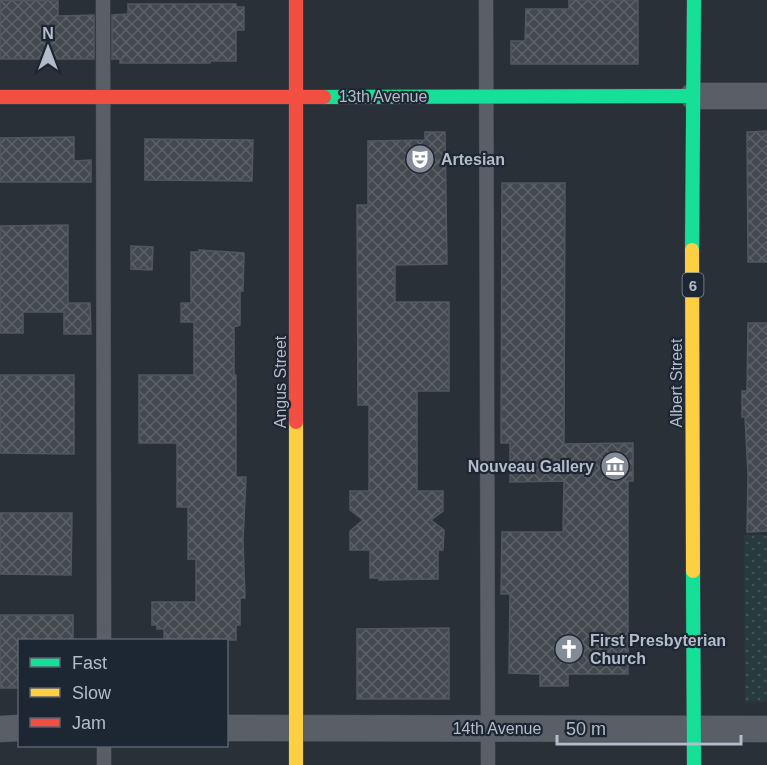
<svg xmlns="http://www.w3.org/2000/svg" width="767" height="765" viewBox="0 0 767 765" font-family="Arial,sans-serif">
<defs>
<pattern id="grass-dots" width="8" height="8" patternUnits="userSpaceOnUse" patternTransform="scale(1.5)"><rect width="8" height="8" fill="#273a3e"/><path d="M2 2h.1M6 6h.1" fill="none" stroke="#445559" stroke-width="1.8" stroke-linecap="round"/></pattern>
<pattern id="building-cross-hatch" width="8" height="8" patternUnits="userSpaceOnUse" patternTransform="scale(1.5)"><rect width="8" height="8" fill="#444950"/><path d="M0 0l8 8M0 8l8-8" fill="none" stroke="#5d6168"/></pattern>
</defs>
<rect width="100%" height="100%" fill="#2a3038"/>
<path fill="url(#grass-dots)" d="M744 535H767V702H745Z"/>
<g fill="url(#building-cross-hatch)" stroke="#52575f" stroke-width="1.5">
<path d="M0 0 58 1V16L94 15V59H0Z"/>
<path d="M569 0H638V64H511V41H525L526 9H569Z"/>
<path d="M128 4H236V7H244V30H236V61H210V63H120V59H112V15L128 14Z"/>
<path d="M767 131V262H748L747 132Z"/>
<path d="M425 132H445L447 264 395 265V302H449V391H417V491H443V511L431 520 444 530 443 550H438V579L379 580V578H370V550H350V531L363 520 350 510V491H369V405H358L357 205H368V141L425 140Z"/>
<path d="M74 137V161L91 160V182H0V138Z"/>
<path d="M145 139 253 140 252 181 145 180Z"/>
<path d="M502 183H565L564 444 633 443V481H628V674H568V686H540V674L509 673 510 594H501L502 532H563L564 481 510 482V443H501Z"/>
<path d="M68 225V303H90L91 334H64V312H23V333H0V226Z"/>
<path d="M131 246 153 247 152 270 131 269Z"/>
<path d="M199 250 244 253 243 291H240V325L234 327V375H236V477H246L243 541 245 598H240V625H236V640L164 639V629H157V625H152V602H196V559H188V507H177V443H139V375H194V322H181V303H191V252H199Z"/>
<path d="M748 323H767V531L747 532 748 475 745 417H742V391H747Z"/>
<path d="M0 375H74V454L0 453Z"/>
<path d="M0 513H72L71 575 0 574Z"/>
<path d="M0 615H73V640H20V688H0Z"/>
<path d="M449 628V699H357V629Z"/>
</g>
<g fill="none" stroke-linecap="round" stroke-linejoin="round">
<g stroke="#484c53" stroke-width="15">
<g id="lane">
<path d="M103 0 104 640"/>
<path d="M486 0 488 765"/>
<path d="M104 746V765"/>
</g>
</g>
<g stroke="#484c53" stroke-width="27">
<g id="street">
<path d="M693 96H767"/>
<path d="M226 728 767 729"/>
<path d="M0 729 20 728"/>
</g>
</g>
<g stroke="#484c53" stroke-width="15">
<g id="fast">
<path d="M324 97 693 96"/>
<path d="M692 250 694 0"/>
<path d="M693 571 694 765"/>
</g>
</g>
<g stroke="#484c53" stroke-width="15">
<g id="slow">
<path d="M692 250 693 571"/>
<path d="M296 422V765"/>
</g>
</g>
<g stroke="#484c53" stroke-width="15">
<g id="jam">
<path d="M296 0V422"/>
<path d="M0 97H324"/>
</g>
</g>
<use href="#lane" stroke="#5a5e66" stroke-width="14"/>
<use href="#street" stroke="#5a5e66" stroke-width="26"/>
<use href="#fast" stroke="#16e098" stroke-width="14"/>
<use href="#slow" stroke="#ffcf43" stroke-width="14"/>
<use href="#jam" stroke="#f24e42" stroke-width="14"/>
</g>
<defs>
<g id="theatre-disc" transform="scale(1.5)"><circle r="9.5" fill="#848b96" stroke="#1d2633"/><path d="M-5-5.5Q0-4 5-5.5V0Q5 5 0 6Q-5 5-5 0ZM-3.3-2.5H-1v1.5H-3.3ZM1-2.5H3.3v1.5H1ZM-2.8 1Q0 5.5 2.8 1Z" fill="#fff"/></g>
<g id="museum-disc" transform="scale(1.5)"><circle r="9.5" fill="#848b96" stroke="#1d2633"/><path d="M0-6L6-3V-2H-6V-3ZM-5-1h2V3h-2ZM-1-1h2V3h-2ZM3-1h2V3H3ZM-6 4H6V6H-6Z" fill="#fff"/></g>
<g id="church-disc" transform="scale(1.5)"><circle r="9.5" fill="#848b96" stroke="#1d2633"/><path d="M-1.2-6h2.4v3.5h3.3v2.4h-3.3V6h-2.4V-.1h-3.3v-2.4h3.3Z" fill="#fff"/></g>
</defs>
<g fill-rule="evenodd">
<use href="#theatre-disc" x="420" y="159"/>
<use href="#museum-disc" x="615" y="466"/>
<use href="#church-disc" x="569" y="649"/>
</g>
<g text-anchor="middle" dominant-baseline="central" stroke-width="4.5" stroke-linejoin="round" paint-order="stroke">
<rect fill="#1d2633" stroke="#878f9c" stroke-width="1.5" x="682.5" y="273" width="21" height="24" rx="4.5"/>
<g font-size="15" font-weight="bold" fill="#b4bcc9">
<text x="693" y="285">6</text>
</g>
<g font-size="16" fill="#b4bcc9" stroke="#1d2633">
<text x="383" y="96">13th Avenue</text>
<text transform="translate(280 382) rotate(-90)">Angus Street</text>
<text transform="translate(676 383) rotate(-90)">Albert Street</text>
<text x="497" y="728">14th Avenue</text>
</g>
<g font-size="16" font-weight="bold" fill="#b4bcc9" stroke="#1d2633" text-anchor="start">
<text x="441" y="159">Artesian</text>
<text x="594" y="466" text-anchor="end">Nouveau Gallery</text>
<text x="590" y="640">First Presbyterian<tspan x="590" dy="18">Church</tspan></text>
</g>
</g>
<rect x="18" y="639" width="210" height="108" fill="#1d2633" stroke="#59626f" stroke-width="1.5"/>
<rect x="30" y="658" width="30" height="9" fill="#16e098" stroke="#59626f" stroke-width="1.5"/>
<text x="72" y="669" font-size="18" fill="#b4bcc9">Fast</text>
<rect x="30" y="688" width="30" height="9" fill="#ffcf43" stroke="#59626f" stroke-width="1.5"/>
<text x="72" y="699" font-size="18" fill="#b4bcc9">Slow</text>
<rect x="30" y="718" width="30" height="9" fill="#f24e42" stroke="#59626f" stroke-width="1.5"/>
<text x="72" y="729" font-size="18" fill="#b4bcc9">Jam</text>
<g transform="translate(48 48)" stroke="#1d2633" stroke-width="4.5" paint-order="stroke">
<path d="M0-4.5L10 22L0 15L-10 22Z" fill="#b4bcc9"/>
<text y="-9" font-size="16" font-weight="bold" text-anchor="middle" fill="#b4bcc9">N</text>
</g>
<path d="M557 735v9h184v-9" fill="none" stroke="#b4bcc9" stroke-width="3"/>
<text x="566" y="735" font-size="18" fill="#b4bcc9" stroke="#1d2633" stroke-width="4.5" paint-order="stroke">50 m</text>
</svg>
